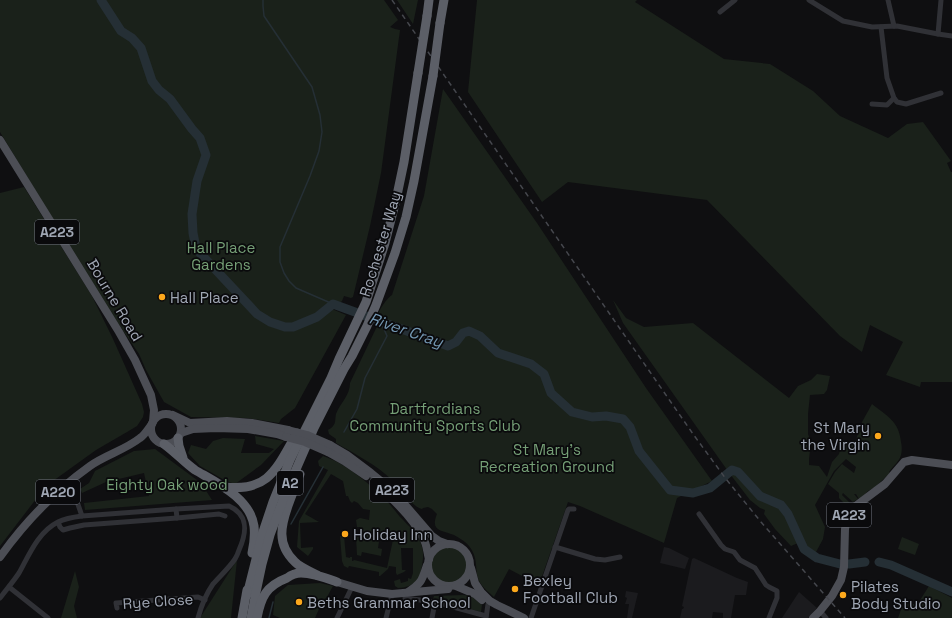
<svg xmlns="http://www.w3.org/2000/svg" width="952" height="618" viewBox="0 0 952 618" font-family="'Space Grotesk',sans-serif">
<rect width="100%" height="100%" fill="#0f0f11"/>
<g fill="#1b1b1e">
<path d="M664 547 669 548 689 558 685 569 660 563Z"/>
<path d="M694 558 737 578 748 582 746 595H735L731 618H723V613L713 612 712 618H680L682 609H683L684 607 682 606 692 559Z"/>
<path d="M626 591 638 593 632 618H627L629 604H625L627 598 625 597Z"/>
<path d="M799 592 817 608 808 618H782Z"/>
</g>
<g fill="#1a211a">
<path d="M0 0H384L398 20 390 27 395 29 400 30 381 173 370 226 353 297 351 298 344 296 342 301 332 309 346 315 295 408 281 419 279 423 247 418 191 417 164 402 146 370 139 354 98 294 0 132Z"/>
<path d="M397 0H418L413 24Z"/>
<path d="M477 0H637L635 2 724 59 770 64 813 91 840 116 888 138 907 124 923 122 951 161 947 163 951 172H952V382H921L920 387 886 375 903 342 870 325 862 352 840 336 707 200 568 182 542 202 468 92Z"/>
<path d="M443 89 537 223 646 388 712 481 677 498 664 543 580 506 568 502 539 585 509 569 494 597C490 593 484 589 481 584 473 573 480 559 469 546 465 541 459 538 454 535 441 530 430 531 437 514L432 509 428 507 423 508 422 509C414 508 399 488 393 481 377 465 355 454 336 443V439L329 434 328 430C328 430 333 427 333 426 336 423 335 418 336 414 340 403 350 396 350 383L380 320C379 319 378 318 378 317 377 312 388 297 392 295L424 196Z"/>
<path d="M24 187 92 296 113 339 142 404 144 412 143 417 137 426 127 432 96 450 46 486 0 546V193Z"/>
<path d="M613 300 626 318 644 327 693 323 789 398 798 386 811 380 817 374 830 376 827 390 824 394 810 395 808 414V434L811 443 809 459V465L819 466 827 477 832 462 839 454 842 443 850 442 855 443 862 422 872 404C887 416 899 421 901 442 902 446 902 451 901 455 899 462 893 466 889 472L890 473 874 488H872V489L868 491 864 495 859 499 856 494H854L858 499 853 502 843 493 842 495 851 504 848 507 839 498V493L828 484 835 472 842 464 854 473 856 467 846 459 834 471 815 505 825 527 823 539 816 552 815 553 807 548 803 541 798 543 791 546 775 529 764 514 765 510 760 508 750 500 730 474 623 323Z"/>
<path d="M255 436 284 441 261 465 235 484 226 481 200 466 188 453 191 445 206 449 213 441 223 438 245 439 241 453H269L274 449 256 444Z"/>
<path d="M155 449 201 483 212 500 85 510 84 503 149 496 144 473 106 482 82 493 80 489 89 483 95 471 134 451Z"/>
<path d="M323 456C345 463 367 482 384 498 390 504 395 511 400 517 408 525 419 535 422 547 425 557 421 570 419 580 412 585 406 588 398 588L395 586 394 581 400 579 401 583 408 581V578L411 579 413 573V548H401L402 570H406L404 572 397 575 396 573V567L389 566 388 569 380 576H379V572L349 566 348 568 344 566 342 561 340 536H344L346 557 350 558V557H352V561H353L354 560 387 568 394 535 384 533V536L380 535 378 548 382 549 381 556 362 552 361 556 357 555 356 537H359V532L361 530 360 527H357L356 520 360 518 369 520 370 510 363 509 358 503 354 501 352 503 350 501 348 496H346L343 481 331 474 305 514 319 522 300 523 301 548 313 547V549L308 556 297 547 299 521 328 470 319 466 318 461Z"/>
<path d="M902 537 919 544 915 555 898 549Z"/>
<circle cx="449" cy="565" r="18"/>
<path d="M237 560 231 618H200Z"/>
<path d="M75 571 79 587 74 606 77 618H61Z"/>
<path d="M320 583 333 586 321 608 319 609 315 618H280L273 615 275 596 288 585Z"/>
<path d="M929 586 952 598V618H898L904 601 917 605Z"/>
<path d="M463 595 471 596 482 605 481 612 433 599 434 596Z"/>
</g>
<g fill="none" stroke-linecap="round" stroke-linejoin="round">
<g stroke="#252f35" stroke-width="1.5">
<path d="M263 0V6L264 16 312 87 320 115 322 132 319 151 310 176 280 247V262L284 273 289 281 296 288 333 304"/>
<path d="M344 432 357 409 365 378 387 336 384 329 374 319"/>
<path d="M291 524 323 467"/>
<path d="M269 618 273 602"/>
</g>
<g stroke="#252f35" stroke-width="9">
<path d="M101 0 121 31 132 38 141 48 152 81 159 90 170 99 192 129 200 138 206 155 197 181 192 214 193 233 195 243 198 251 257 314 270 322 285 327H293L317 317 333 304 448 346 456 342 463 333 469 331 480 336 498 353 531 364 544 374 551 393 572 412 592 417 606 416 623 419 630 427 639 451 670 490 693 493 710 488 732 470 738 472 760 496 781 505 788 514 804 549 817 558 840 564"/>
<path d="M879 562 891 565 952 592"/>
<path d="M849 564 865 562"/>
</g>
<g stroke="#303136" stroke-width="5">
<path d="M809 0 843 21 872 27 897 26 938 34 952 36"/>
<path d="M888 0 894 26"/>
<path d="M720 12 735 0"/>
<path d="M881 27 887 78 894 98 897 102 906 104 941 93"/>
<path d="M938 34 941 0"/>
<path d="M872 104 887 105 894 98"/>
<path d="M69 482 73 490 82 516"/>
<path d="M176 509 229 506C249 515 247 532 239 550 238 553 237 556 235 559 229 568 220 576 213 584 206 594 201 607 198 618"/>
<path d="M699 514 721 545 725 549 734 552 740 560 755 568 766 585 769 587 777 591V598L769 618"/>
<path d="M177 518 219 514 225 516"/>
<path d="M555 547 595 559 605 560 620 557"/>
<path d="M9 587 48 618"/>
<path d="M0 598C6 590 13 582 19 573 29 555 38 532 58 522 66 518 74 517 82 516L176 509 177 518 84 525 70 528 63 530 60 527 58 522"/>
<path d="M405 598 435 602 486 616"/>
<path d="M117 608 116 603 198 597 205 600"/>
<path d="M820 611 826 618"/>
<path d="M337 618 352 587"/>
<path d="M386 618 392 594"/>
<path d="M432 618 435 602"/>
<path d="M486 618 488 604"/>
<path d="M531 618 568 510 569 509H574"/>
</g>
<g stroke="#4c4e55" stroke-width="8">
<path d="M0 140 119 332 135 360 151 395 154 410 153 422"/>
<circle cx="166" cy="429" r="15"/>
<path d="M173 415 190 423 227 421 252 423 288 430"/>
<path d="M181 433 193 429 216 428 248 429 277 434 286 437"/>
<path d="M330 445 347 455 371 473 393 491 432 536 439 541 447 544"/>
<path d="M328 452 344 461 366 476"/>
<path d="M375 483C391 497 414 519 423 538 427 544 427 552 429 559"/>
<circle cx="449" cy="565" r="21"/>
<path d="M0 557C25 522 55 491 90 466 105 455 125 450 140 438 145 435 148 429 152 424"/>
<path d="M471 568 475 583 481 592 490 601 497 605 524 618"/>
<path d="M337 582 367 591 392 594 448 589"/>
<path d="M456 586 475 594 482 600"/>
<path d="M408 592C422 583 422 580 427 565"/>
<path d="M813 618 820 611 832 596 841 580 844 567 845 529 847 519 853 508 885 484 904 462 912 460 952 465"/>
</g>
<g stroke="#5c5f67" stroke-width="9">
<path d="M427 16 429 0"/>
<path d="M440 23 444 0"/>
<path d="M178 438 179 446 183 458"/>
<path d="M164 444C175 452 185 463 195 470 217 483 250 498 254 526 255 535 254 544 252 553"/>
<path d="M300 474C296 483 293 493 289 503 281 525 276 544 295 562 301 568 310 571 317 575"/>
<path d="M225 487C270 492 277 467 297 433"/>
<path d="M247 595 262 535 273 502 290 460 331 378 339 359 366 302 385 243 396 200 404 162 418 73"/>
<path d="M242 618 247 590"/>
<path d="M251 618 255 597 262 564 270 535 284 497 314 428 344 369 352 356 367 326 376 305 395 253 406 217 414 181 433 76"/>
<path d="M257 618C261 597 266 586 287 578 291 575 296 573 301 573 313 573 326 578 337 582"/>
</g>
<path stroke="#45474d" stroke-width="1.5" stroke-dasharray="5 4" stroke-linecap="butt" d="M392 0 693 434 726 479 761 522 845 618"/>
<g stroke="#4c4e55" stroke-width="8">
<path d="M288 430 307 435 330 445"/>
<path d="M286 437 305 442 328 452"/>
</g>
<g stroke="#5c5f67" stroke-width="9">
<path d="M418 73 427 16"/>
<path d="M433 76 440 23"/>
</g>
</g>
<g fill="#fca81c" stroke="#0a0a0c" stroke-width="1.5">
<circle cx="162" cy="297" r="4"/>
<circle cx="878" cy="436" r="4"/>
<circle cx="345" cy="534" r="4"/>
<circle cx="515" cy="589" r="4"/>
<circle cx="843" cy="595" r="4"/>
<circle cx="299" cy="602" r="4"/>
</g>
<g text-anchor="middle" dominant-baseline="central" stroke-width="3.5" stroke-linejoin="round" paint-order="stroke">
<g fill="#0a0a0c" stroke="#727781" stroke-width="1">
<rect x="35" y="220" width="44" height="24" rx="3"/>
<rect x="277" y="471" width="26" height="24" rx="3"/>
<rect x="370" y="478" width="44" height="24" rx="3"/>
<rect x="36" y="480" width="44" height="24" rx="3"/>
<rect x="827" y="503" width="44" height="24" rx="3"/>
</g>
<g font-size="14" font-weight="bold" fill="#9fa6b3">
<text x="57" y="232">A223</text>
<text x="290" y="483">A2</text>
<text x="392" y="490">A223</text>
<text x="58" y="492">A220</text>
<text x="849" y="515">A223</text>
</g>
<g font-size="15" fill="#9fa6b3" stroke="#0a0a0c">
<text transform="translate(380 244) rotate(-73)">Rochester Way</text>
<text transform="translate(115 300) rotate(59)">Bourne Road</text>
<text transform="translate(158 601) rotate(-4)">Rye Close</text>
</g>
<g font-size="15" fill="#759f76" stroke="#0a0a0c">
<text x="221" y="247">Hall Place<tspan x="221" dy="17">Gardens</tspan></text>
<text x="435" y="408">Dartfordians<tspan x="435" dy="17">Community Sports Club</tspan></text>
<text x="547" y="449">St Mary's<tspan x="547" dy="17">Recreation Ground</tspan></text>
<text x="167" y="484">Eighty Oak wood</text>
</g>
<g font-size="15" fill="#9fa6b3" stroke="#0a0a0c" text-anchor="start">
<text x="170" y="297">Hall Place</text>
<text x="870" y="427" text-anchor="end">St Mary<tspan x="870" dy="17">the Virgin</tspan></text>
<text x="353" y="534">Holiday Inn</text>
<text x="523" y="580">Bexley<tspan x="523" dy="17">Football Club</tspan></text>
<text x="851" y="586">Pilates<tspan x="851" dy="17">Body Studio</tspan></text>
<text x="307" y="602">Beths Grammar School</text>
</g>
<g font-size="16" font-style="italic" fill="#7396b1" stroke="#0a0a0c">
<text transform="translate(406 330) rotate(19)">River Cray</text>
</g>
</g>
</svg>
